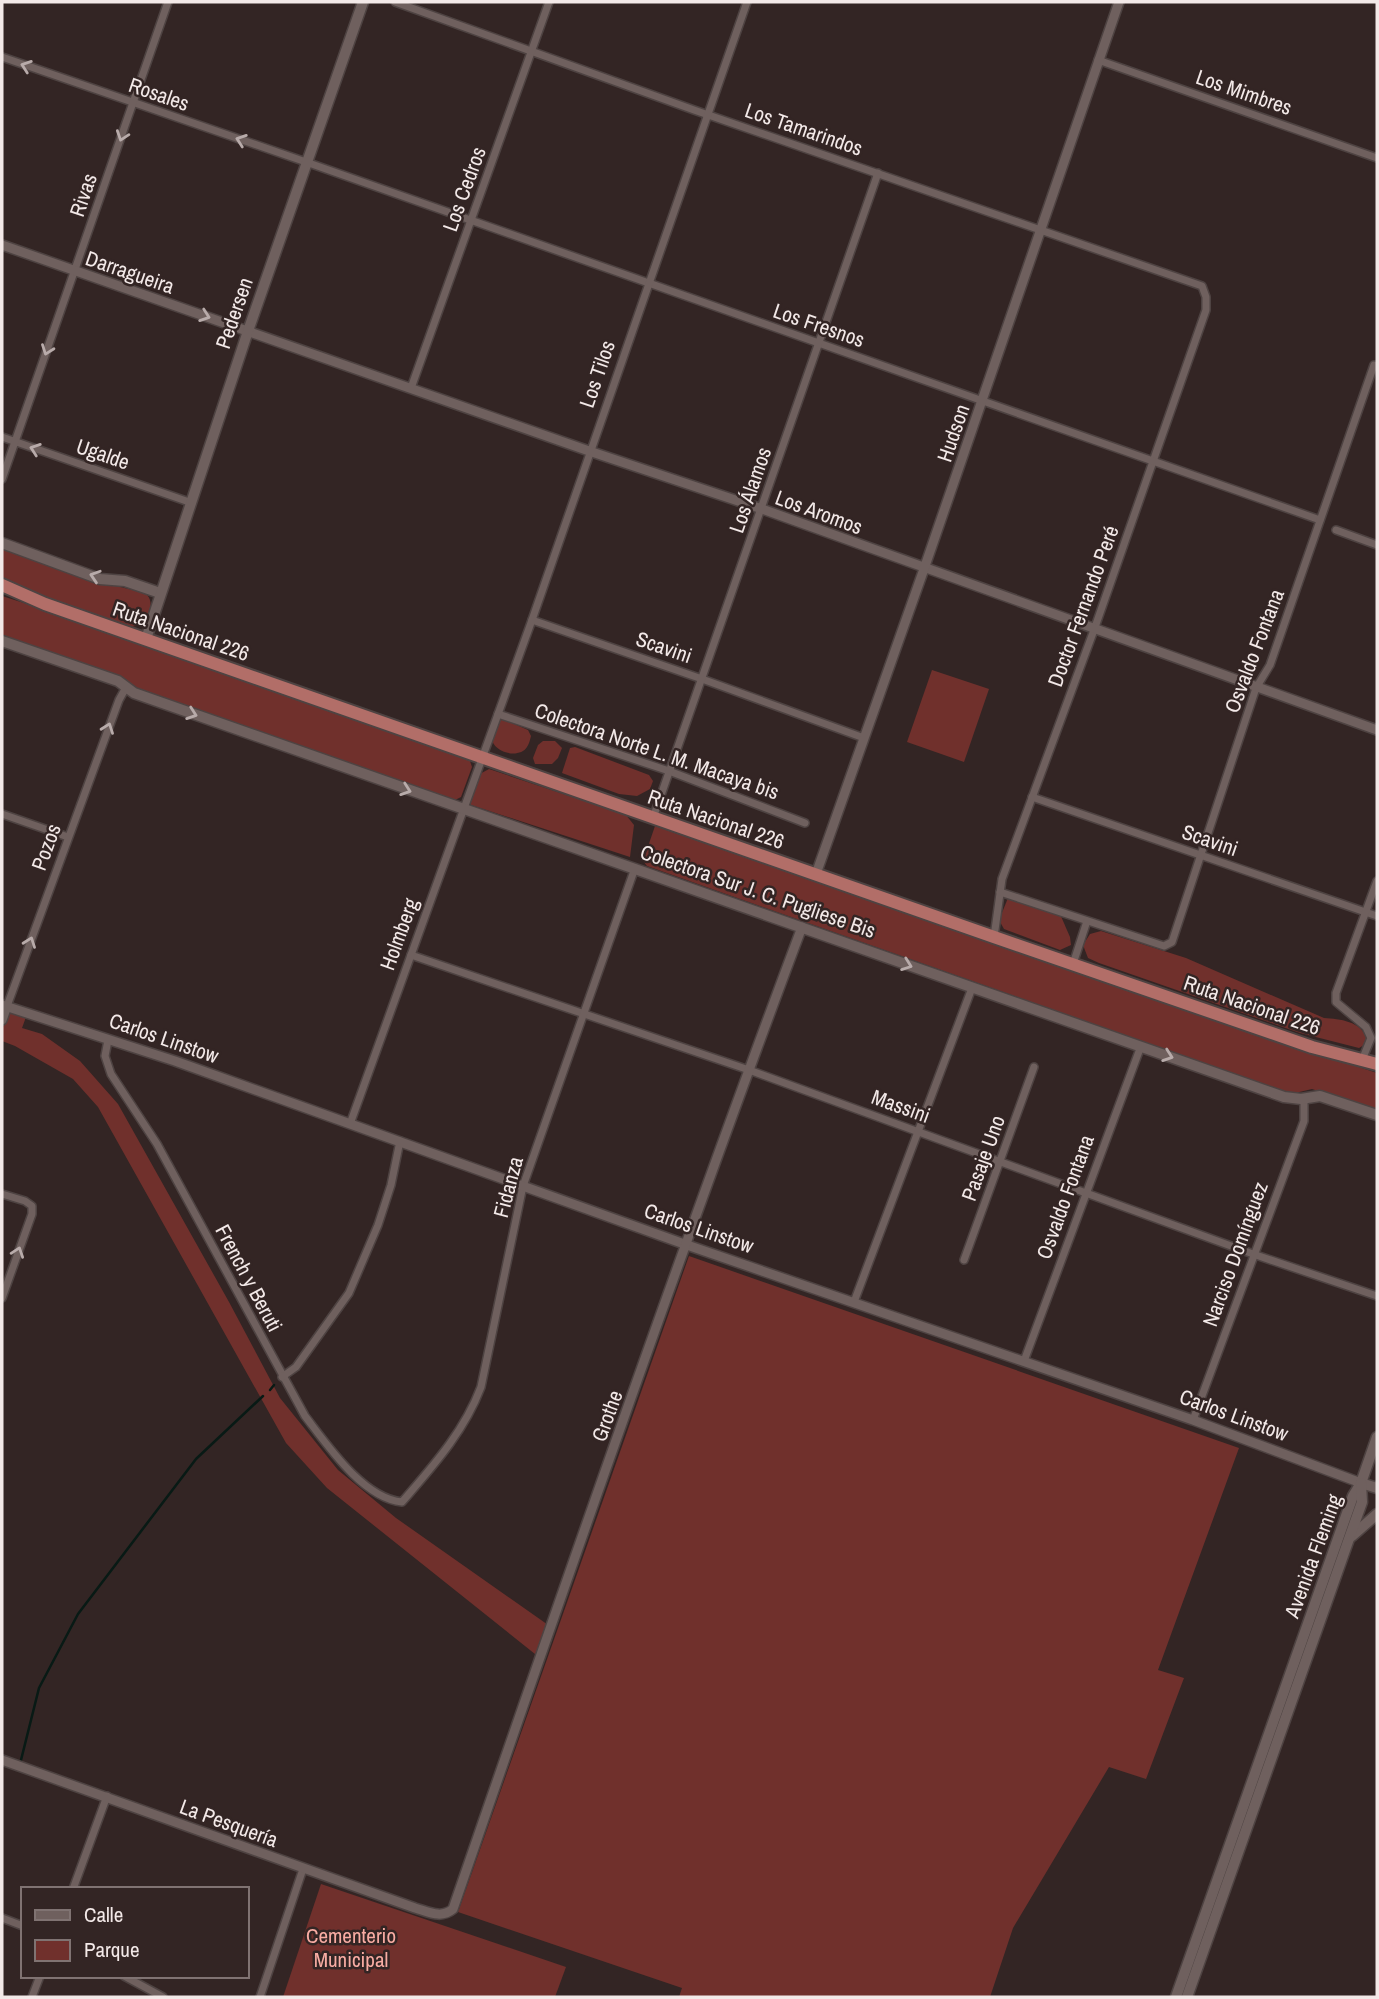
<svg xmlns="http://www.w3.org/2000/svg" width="1379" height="1999" viewBox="0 0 1379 1999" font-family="'Archivo Narrow',sans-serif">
<rect width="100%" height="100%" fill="#332524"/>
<g fill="#70302c">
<path d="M2 547 100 582 145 593C158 603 147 627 129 627L2 581Z"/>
<path d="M2 596 68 617 470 761 472 767 461 797 453 801 138 690 116 677 2 636Z"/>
<path d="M932 670 989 689 964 762 907 742Z"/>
<path d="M499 720H505L528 730 531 736C530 740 529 744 527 747 519 760 490 752 492 736 493 731 497 725 499 720Z"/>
<path d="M543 741H555L562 748 558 758 552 764H535L533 758 538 745Z"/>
<path d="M575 747 649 775 653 781 650 789 637 796 619 794 562 773 570 748Z"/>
<path d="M489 769 626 815 634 825 630 857 471 805 469 798 478 775Z"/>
<path d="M655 826 1149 998 1377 1073V1111L1312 1089 1291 1094 647 866 643 861Z"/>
<path d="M1008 898 1060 914 1070 937 1071 945 1060 950 1004 929 999 920Z"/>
<path d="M1101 931 1186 958 1324 1018C1340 1019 1361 1021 1367 1039L1364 1045 1359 1048 1300 1033 1099 963 1088 958 1083 945 1090 934Z"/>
<path d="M9 1010 26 1017 22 1028 42 1034 80 1061 118 1104 229 1302 280 1398 338 1470 396 1518 551 1627 540 1658 327 1488 286 1443 98 1107 73 1079 15 1046 2 1041V1030Z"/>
<path d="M689 1256 1239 1448 1158 1670 1184 1678 1146 1779 1109 1767 1013 1928 990 1997H679L682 1988 458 1912Z"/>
<path d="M321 1884 566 1967 555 1997H283Z"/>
</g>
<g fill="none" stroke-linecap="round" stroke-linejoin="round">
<g stroke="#081a15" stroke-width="2.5">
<path d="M270 1390 274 1385"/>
<path d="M21 1760 39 1688 78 1614 196 1459 263 1396"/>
</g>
<g stroke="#4e4342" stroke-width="10">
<g id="minor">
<path d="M395 2 694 110 1202 286 1206 297V310L1094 630 1002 879 994 937"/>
<path d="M2 57 306 162 1320 520"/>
<path d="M1098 60 1377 158"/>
<path d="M411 388 549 2"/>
<path d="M2 437 192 503"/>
<path d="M2 479 168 2"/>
<path d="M1336 530 1377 545"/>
<path d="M532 620 702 679 864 738"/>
<path d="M498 714 669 771 805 823"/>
<path d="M1032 797 1377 916"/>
<path d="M2 814 68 837"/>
<path d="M653 818 878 173"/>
<path d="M1000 892 1164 946 1172 942 1256 688 1270 665 1374 365"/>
<path d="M411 955 749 1070 1253 1254 1377 1296"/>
<path d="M1073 964 1087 921"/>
<path d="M7 1006 119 700 124 691 128 689"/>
<path d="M108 1040 105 1056 111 1074 157 1144 305 1416C328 1446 363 1498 402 1502 433 1466 464 1432 481 1387L523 1186 635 868"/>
<path d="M1362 1060 1371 1038 1366 1027 1336 1002V993L1377 881"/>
<path d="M350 1124 532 620 747 2"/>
<path d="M2 1194 25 1201 32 1206V1214L2 1298"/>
<path d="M964 1260 1034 1067"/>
<path d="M854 1302 972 988"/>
<path d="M1024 1361 1141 1046"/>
<path d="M282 1377 296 1367 349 1293 378 1225 391 1185 400 1141"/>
<path d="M1193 1420 1304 1121V1098"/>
<path d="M73 1889 107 1796"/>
<path d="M2 1918 23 1926"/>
<path d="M124 1976 163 1997"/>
<path d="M32 1997 40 1976"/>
<path d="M260 1997 303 1869"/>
</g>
</g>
<g stroke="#4e4342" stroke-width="12">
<g id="tertiary">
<path d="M2 245 589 451 762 509 1377 730"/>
<path d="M816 874 924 569 1119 2"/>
<path d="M2 1005 175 1061 687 1245 1193 1420 1361 1483"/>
<path d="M2 1020 7 1006"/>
<path d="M2 1760 415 1908C429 1912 441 1919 453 1909 566 1581 680 1253 802 927"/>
</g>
</g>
<g stroke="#4e4342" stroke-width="13">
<g id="secondary">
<path d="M2 543 100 579 125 581 160 593"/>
<path d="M146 639 248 331 363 2"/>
<path d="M2 641 118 681 134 693 1284 1097 1301 1099 1320 1096 1377 1115"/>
<path d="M1361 1483 1377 1488"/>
<path d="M1352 1536 1377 1514"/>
<path d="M1176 1997 1353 1496 1361 1483 1377 1437"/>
<path d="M1187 1997 1362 1502 1361 1483"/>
</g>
</g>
<g stroke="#4e4342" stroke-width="16">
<path id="trunk" d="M2 585 45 604 994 937 1312 1047 1377 1064"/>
</g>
<use href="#minor" stroke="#6f605e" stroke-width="7"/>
<use href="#tertiary" stroke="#6f605e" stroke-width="9"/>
<use href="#secondary" stroke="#6f605e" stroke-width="10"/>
<use href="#trunk" stroke="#b26e68" stroke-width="12"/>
</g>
<defs><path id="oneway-chevron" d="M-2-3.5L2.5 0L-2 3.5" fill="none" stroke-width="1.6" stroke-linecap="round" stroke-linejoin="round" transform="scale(1.75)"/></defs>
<g stroke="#b8abaa">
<use href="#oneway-chevron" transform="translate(26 66) rotate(-161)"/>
<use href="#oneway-chevron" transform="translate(122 136) rotate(109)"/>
<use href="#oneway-chevron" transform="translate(241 140) rotate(-161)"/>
<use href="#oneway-chevron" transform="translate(205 316) rotate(19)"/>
<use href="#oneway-chevron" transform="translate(47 350) rotate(110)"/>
<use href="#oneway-chevron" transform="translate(35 449) rotate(-161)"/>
<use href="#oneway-chevron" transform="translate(95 576) rotate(-162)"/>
<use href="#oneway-chevron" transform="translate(192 714) rotate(19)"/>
<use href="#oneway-chevron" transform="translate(108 728) rotate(-70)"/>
<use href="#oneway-chevron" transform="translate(406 790) rotate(19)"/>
<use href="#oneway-chevron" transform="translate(30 942) rotate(-70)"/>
<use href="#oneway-chevron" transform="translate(907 965) rotate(20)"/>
<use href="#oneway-chevron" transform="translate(1168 1056) rotate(19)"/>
<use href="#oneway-chevron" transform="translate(18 1252) rotate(-71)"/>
</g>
<g text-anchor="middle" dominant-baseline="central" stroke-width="5" stroke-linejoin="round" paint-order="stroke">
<g font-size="21" fill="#f3e9e8" stroke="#332524">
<text transform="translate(1244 92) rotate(19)">Los Mimbres</text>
<text transform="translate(159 94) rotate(19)">Rosales</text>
<text transform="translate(804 129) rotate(19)">Los Tamarindos</text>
<text transform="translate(464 189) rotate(-70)">Los Cedros</text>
<text transform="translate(83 195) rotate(-71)">Rivas</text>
<text transform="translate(130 272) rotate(19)">Darragueira</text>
<text transform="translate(234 313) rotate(-71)">Pedersen</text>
<text transform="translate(819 325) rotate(19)">Los Fresnos</text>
<text transform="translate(597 374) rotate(-71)">Los Tilos</text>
<text transform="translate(953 433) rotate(-71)">Hudson</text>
<text transform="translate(103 454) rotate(19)">Ugalde</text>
<text transform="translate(750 490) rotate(-71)">Los Álamos</text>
<text transform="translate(819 512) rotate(20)">Los Aromos</text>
<text transform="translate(1083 606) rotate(-70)">Doctor Fernando Peré</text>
<text transform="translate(181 631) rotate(19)">Ruta Nacional 226</text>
<text transform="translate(664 647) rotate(19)">Scavini</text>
<text transform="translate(1254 651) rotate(-69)">Osvaldo Fontana</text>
<text transform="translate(657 751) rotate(19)">Colectora Norte L. M. Macaya bis</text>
<text transform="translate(716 819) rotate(19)">Ruta Nacional 226</text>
<text transform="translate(1210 840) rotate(19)">Scavini</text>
<text transform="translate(46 847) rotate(-70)">Pozos</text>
<text transform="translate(758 891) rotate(19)">Colectora Sur J. C. Pugliese Bis</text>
<text transform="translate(399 934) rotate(-70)">Holmberg</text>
<text transform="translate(1252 1005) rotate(19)">Ruta Nacional 226</text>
<text transform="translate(164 1038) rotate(19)">Carlos Linstow</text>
<text transform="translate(901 1106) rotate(20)">Massini</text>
<text transform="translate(983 1158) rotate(-70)">Pasaje Uno</text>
<text transform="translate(508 1187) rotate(-75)">Fidanza</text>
<text transform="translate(1065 1197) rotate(-70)">Osvaldo Fontana</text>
<text transform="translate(699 1228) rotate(19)">Carlos Linstow</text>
<text transform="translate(1235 1254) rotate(-70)">Narciso Domínguez</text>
<text transform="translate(249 1278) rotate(62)">French y Beruti</text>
<text transform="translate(1234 1415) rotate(20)">Carlos Linstow</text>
<text transform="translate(607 1416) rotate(-70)">Grothe</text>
<text transform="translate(1313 1556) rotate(-70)">Avenida Fleming</text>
<text transform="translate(229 1823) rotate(20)">La Pesquería</text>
</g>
<g font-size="21" fill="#f9aca3" stroke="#332524">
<text x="351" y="1935">Cementerio<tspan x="351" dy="24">Municipal</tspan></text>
</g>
</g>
<rect width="1379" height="1999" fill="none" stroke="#f3e9e8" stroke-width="7"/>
<rect x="21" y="1887" width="228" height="91" fill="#332524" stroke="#807372" stroke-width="2"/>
<rect x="35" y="1910" width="35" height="10" fill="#6f605e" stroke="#807372" stroke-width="2"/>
<text x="84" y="1922" font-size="21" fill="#f3e9e8">Calle</text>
<rect x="35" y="1940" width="35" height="21" fill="#70302c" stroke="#807372" stroke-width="2"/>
<text x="84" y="1957" font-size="21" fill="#f3e9e8">Parque</text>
</svg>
